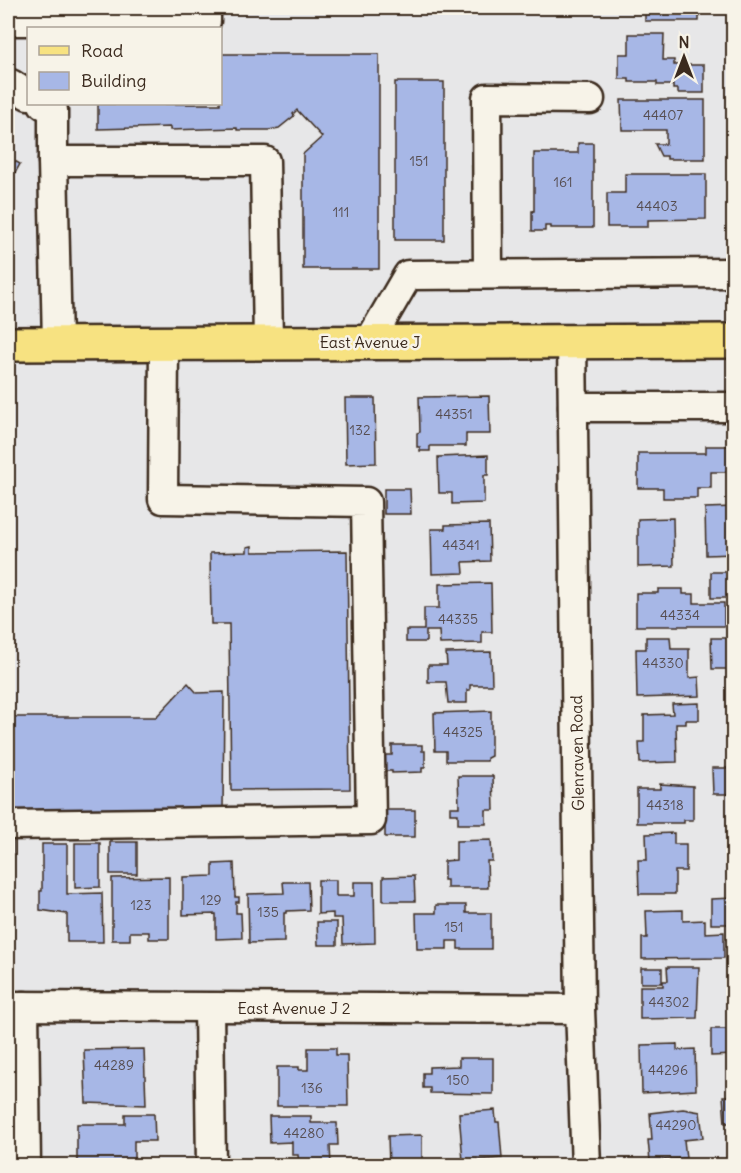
<svg xmlns="http://www.w3.org/2000/svg" width="741" height="1173" viewBox="0 0 741 1173" font-family="Delius,sans-serif">
<rect width="100%" height="100%" fill="#e7e7e8"/>
<filter id="ink" filterUnits="userSpaceOnUse"><feTurbulence type="fractalNoise" baseFrequency=".0167" numOctaves="2"/><feDisplacementMap in="SourceGraphic" scale="12" xChannelSelector="R" yChannelSelector="G"/><feConvolveMatrix kernelMatrix="1 2 1 2 8 2 1 2 1" color-interpolation-filters="sRGB"/></filter>
<g filter="url(#ink)">
<g fill="#a7b7e6" stroke="#3b2a1e" stroke-width="1.5">
<rect x="645" y="8" width="54" height="13"/>
<path d="M629 34H664L663 60H674V65H704V93H678V89H673V85H657V82H629V79H619V54H629Z"/>
<path d="M220 54H379V269H303V154L322 137 297 110 293 114 294 116 279 128 269 130H237V128L170 130V127L98 129V104H220Z"/>
<rect x="395" y="82" width="49" height="158"/>
<path d="M621 100H705V159H667V156H661L655 144H666V130H622Z"/>
<path d="M578 143H593V228H551V226H545V231H532V211H534V153H578Z"/>
<path d="M8 157 20 164 8 186Z"/>
<path d="M625 174H706V219L648 220V227H607V193H625Z"/>
<path d="M489 396 490 434H466V446H430V451H420V447H417V433L420 432 419 397Z"/>
<path d="M345 398H375L376 463 346 464Z"/>
<path d="M706 446H732V472H711V488H697V498H663V488H638V453H706Z"/>
<path d="M488 455V475H484V503L452 504V493H439L438 457Z"/>
<path d="M384 489H410L411 514H384Z"/>
<path d="M734 507V554L706 555 705 508Z"/>
<path d="M673 518 674 566 638 567V519Z"/>
<path d="M489 524 490 561 463 562 464 573 432 574 431 529H445V525Z"/>
<path d="M252 546V552L347 551 350 789 231 790 229 624H211L210 553 247 552V547Z"/>
<rect x="711" y="572" width="23" height="26"/>
<path d="M491 583 492 632H482V643L440 644 439 631H426V642H406V630H424V608H439V584Z"/>
<path d="M658 589H683V594H694V603H724V626H636V593H658Z"/>
<path d="M646 637H670L671 649H689V678L699 677 700 696 637 698 636 649H646Z"/>
<path d="M711 638H734V669H712Z"/>
<path d="M491 652 492 685H470V690H467V703H448L446 682H428V665H447L446 653Z"/>
<path d="M188 683 197 693 224 692 223 812 8 811V717H156Z"/>
<path d="M699 703V720H686V724H676L677 762 640 763 639 742H644V715L673 714 672 704Z"/>
<path d="M491 711V756L487 758V761H446V751H435L434 713Z"/>
<path d="M392 745H422V751H425V768H422V772L392 773V771H383V755H392Z"/>
<path d="M712 768H734V794H713Z"/>
<path d="M458 776H493L494 810H486V824H458V814H450V807H459Z"/>
<path d="M660 784 693 786V820H684V823H637V789H660Z"/>
<rect x="385" y="810" width="30" height="27"/>
<path d="M674 833V844H686V871H675V894H639L638 860H647L646 834Z"/>
<path d="M491 840 492 861H487L488 888H447V880H444V861L456 860V841Z"/>
<rect x="8" y="842" width="5" height="113"/>
<rect x="110" y="842" width="27" height="32"/>
<path d="M75 843H100V887L75 888Z"/>
<path d="M42 844H67V894L102 893 103 942H67V914L40 910V891H42Z"/>
<path d="M234 863 235 897H239V902H236V913H241L242 938 216 939V914L183 915V877L213 876V864Z"/>
<path d="M414 876 415 901H383V877Z"/>
<path d="M169 877V939H149V932H130V940H112V878Z"/>
<path d="M318 880H336V896H354V882H374L375 943 343 944 342 918H333V913L318 914Z"/>
<path d="M283 882H308L309 910 287 911V913H284V942L249 943 248 894 284 893Z"/>
<path d="M734 898V924H711V899Z"/>
<path d="M436 905H466V913H491V949H458V941H447V949H417L416 913H436Z"/>
<path d="M683 910V921L705 920V933L724 932V958L642 959V938H647L646 911Z"/>
<path d="M317 922H337V945H318Z"/>
<path d="M667 967H699L697 1018 640 1019V986H663V981H668Z"/>
<rect x="641" y="968" width="21" height="15"/>
<path d="M711 1029H734V1055L711 1056Z"/>
<path d="M677 1044V1050L695 1049 696 1090 642 1093 641 1045Z"/>
<path d="M308 1048H336V1055H347L348 1106H277V1067H299V1070H308Z"/>
<path d="M144 1049 146 1105 86 1103 84 1050Z"/>
<path d="M459 1058H493V1094L430 1093V1088H423V1073H429V1067L459 1066Z"/>
<path d="M723 1096H734V1123H725Z"/>
<path d="M683 1109 700 1112 703 1138 684 1140 686 1158 650 1161 648 1140H652L650 1113Z"/>
<path d="M495 1110 496 1122H499L502 1158 463 1161 459 1113Z"/>
<path d="M125 1114H154L155 1141H134V1166H77V1124H125Z"/>
<path d="M269 1116H311V1123H337L338 1145H330L331 1166H299L298 1155H292V1142L270 1143Z"/>
<path d="M422 1135V1166H389L388 1136Z"/>
</g>
<g fill="none" stroke-linecap="round" stroke-linejoin="round">
<g stroke="#3b2a1e" stroke-width="33">
<g id="minor">
<path d="M8 21H206V8"/>
<path d="M8 84H11L28 95"/>
<path d="M43 104 53 110V161"/>
<path d="M488 274 487 98 590 99"/>
<path d="M572 340 580 1009 586 1166"/>
<path d="M369 342 408 275 734 273"/>
<path d="M57 344 53 161H265L268 343"/>
<path d="M573 407H734"/>
<path d="M8 825 371 820 366 502 163 499 164 343"/>
<path d="M8 1006 580 1009"/>
<path d="M24 1006 26 1166"/>
<path d="M209 1008 211 1166"/>
</g>
</g>
<g stroke="#3b2a1e" stroke-width="38">
<path id="major" d="M8 344 734 341"/>
</g>
<use href="#minor" stroke="#f7f3e8" stroke-width="28"/>
<use href="#major" stroke="#f7e281" stroke-width="33"/>
</g>
</g>
<g text-anchor="middle" dominant-baseline="central" stroke-width="5" stroke-linejoin="round" paint-order="stroke">
<g font-size="14" fill="#564d50">
<text x="663" y="115">44407</text>
<text x="419" y="161">151</text>
<text x="563" y="182">161</text>
<text x="657" y="206">44403</text>
<text x="341" y="212">111</text>
<text x="454" y="414">44351</text>
<text x="360" y="430">132</text>
<text x="461" y="545">44341</text>
<text x="680" y="615">44334</text>
<text x="458" y="619">44335</text>
<text x="663" y="663">44330</text>
<text x="463" y="732">44325</text>
<text x="665" y="805">44318</text>
<text x="211" y="900">129</text>
<text x="141" y="905">123</text>
<text x="268" y="912">135</text>
<text x="454" y="927">151</text>
<text x="669" y="1002">44302</text>
<text x="114" y="1065">44289</text>
<text x="668" y="1070">44296</text>
<text x="458" y="1080">150</text>
<text x="312" y="1088">136</text>
<text x="676" y="1125">44290</text>
<text x="304" y="1133">44280</text>
</g>
<g font-size="16" fill="#3b2a1e" stroke="#f7f3e8">
<text x="370" y="342">East Avenue J</text>
<text transform="translate(577 753) rotate(-91)">Glenraven Road</text>
<text x="294" y="1008">East Avenue J 2</text>
</g>
</g>
<rect width="741" height="1173" fill="none" stroke="#f7f3e8" stroke-width="30"/>
<rect x="15" y="15" width="711" height="1143" fill="none" stroke="#3b2a1e" stroke-width="2" filter="url(#ink)"/>
<rect x="27" y="27" width="195" height="78" fill="#f7f3e8" stroke="#aca397" stroke-width="1.5"/>
<rect x="39" y="46" width="30" height="9" fill="#f7e281" stroke="#aca397" stroke-width="1.5"/>
<text x="81" y="57" font-size="18" fill="#3b2a1e">Road</text>
<rect x="39" y="72" width="30" height="18" fill="#a7b7e6" stroke="#aca397" stroke-width="1.5"/>
<text x="81" y="87" font-size="18" fill="#3b2a1e">Building</text>
<g transform="translate(684 57)" stroke="#f7f3e8" stroke-width="4.5" paint-order="stroke">
<path d="M0-4.5L10 22L0 15L-10 22Z" fill="#3b2a1e"/>
<text y="-9" font-size="16" font-weight="bold" text-anchor="middle" fill="#3b2a1e">N</text>
</g>
</svg>
